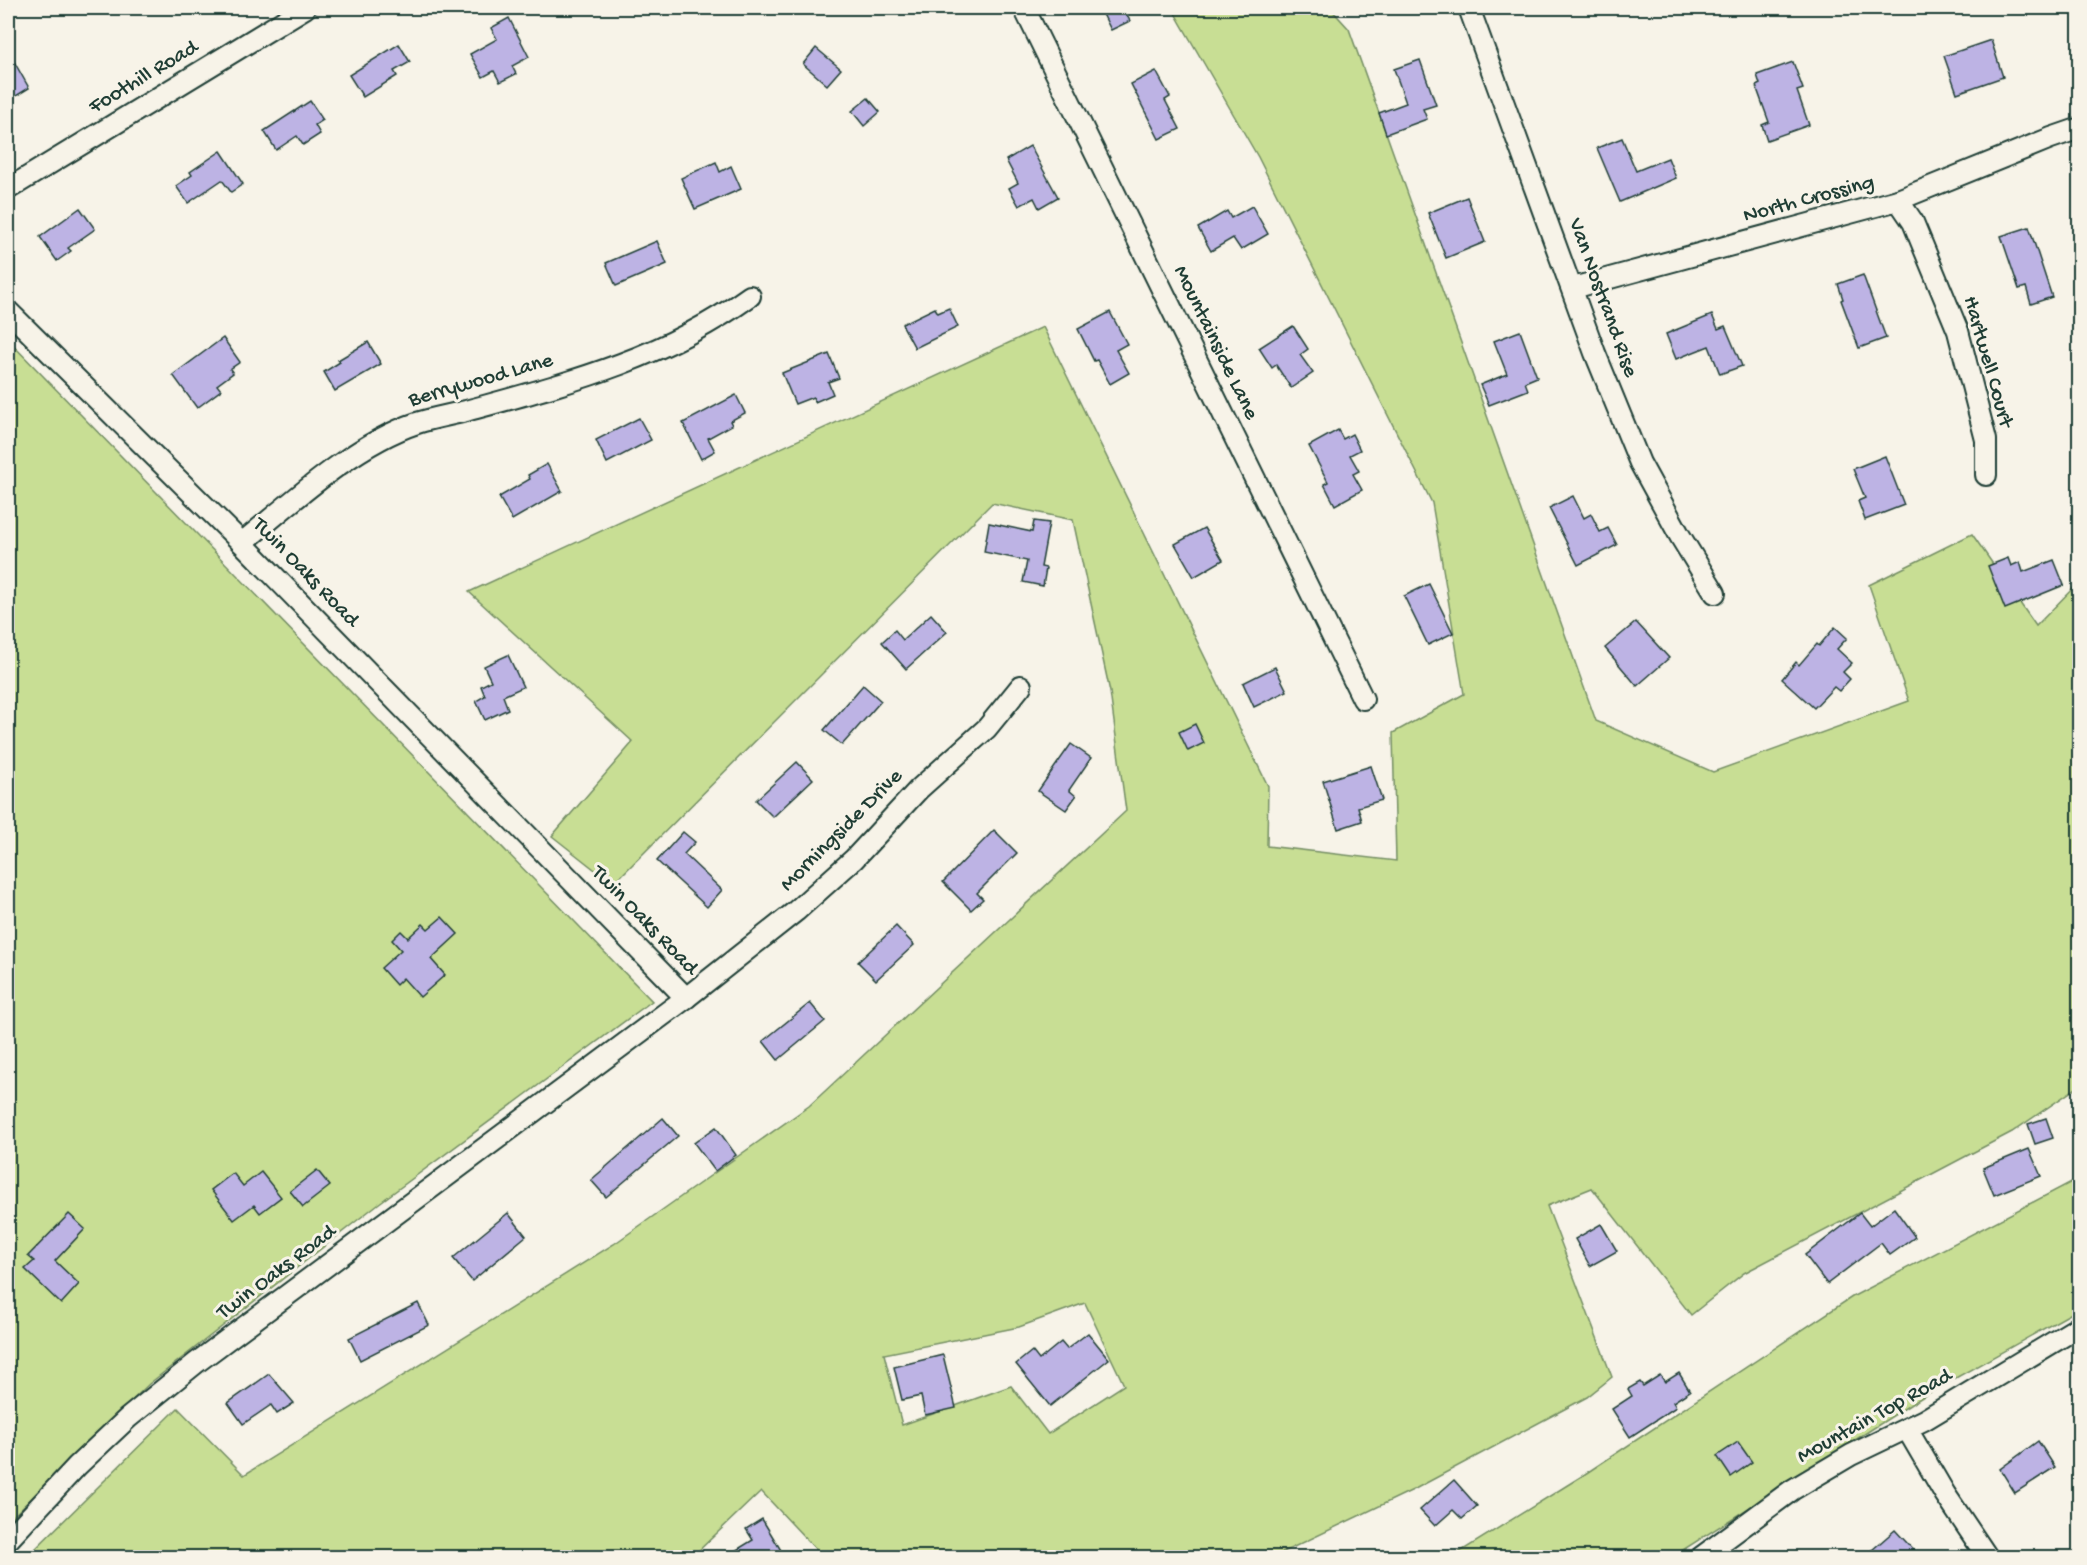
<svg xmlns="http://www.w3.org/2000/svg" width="2087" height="1565" viewBox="0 0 2087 1565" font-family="'Gochi Hand',sans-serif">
<rect width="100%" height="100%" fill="#f7f3e8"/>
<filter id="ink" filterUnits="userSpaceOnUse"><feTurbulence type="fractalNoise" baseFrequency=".0167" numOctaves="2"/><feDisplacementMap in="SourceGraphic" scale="12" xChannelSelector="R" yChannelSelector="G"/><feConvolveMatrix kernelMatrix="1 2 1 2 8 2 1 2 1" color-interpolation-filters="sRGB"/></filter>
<g filter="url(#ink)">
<g fill="#c8de94" stroke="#748e64" stroke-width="1.5" fill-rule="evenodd">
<path d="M1172 8H1330L1349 29 1596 721 1713 772 1909 701 1869 585 1972 534 2036 626 2079 582V1086L2012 1132 1744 1273 1691 1315 1592 1188 1547 1206 1612 1377 1587 1397 1415 1489 1273 1557H823L761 1491 692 1557 26 1558 178 1408 244 1475 614 1244 809 1106 1126 811 1110 692 1073 520 992 503 613 884 552 836 633 742 469 592 1043 327 1268 786 1267 846 1396 861 1393 733 1464 694 1432 503 1258 157ZM1085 1303 1124 1385 1048 1434 1011 1386 902 1425 884 1354 1019 1327Z"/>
<path d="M8 340 652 1001 378 1204 149 1384 8 1521Z"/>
<path d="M2079 1178V1309L1927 1394 1672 1557 1450 1558 1582 1476 1852 1297Z"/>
</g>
<g fill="#bdb3e4" stroke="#1f3d34" stroke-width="1.5">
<path d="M1100 8H1123L1130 21 1111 30Z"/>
<path d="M509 18 529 57 512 66 516 74 500 82 494 71 483 77 470 54 497 39 491 28Z"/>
<path d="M1991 40 2003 77 1957 93 1944 56Z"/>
<path d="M399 44 410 62 394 71 397 76 363 97 349 75Z"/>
<path d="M816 48 841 69 827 85 803 64Z"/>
<path d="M8 51 29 88 8 101Z"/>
<path d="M1420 60 1436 105 1423 109 1427 119 1386 134 1379 113 1406 103 1394 69Z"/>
<path d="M1793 62 1803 89 1797 91 1809 125 1767 140 1762 125 1769 122 1756 86 1760 84 1757 75Z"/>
<path d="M1156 71 1170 97 1165 100 1180 129 1159 139 1131 84Z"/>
<path d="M868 98 880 112 864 126 852 111Z"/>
<path d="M310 101 323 120 315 125 320 134 303 145 297 136 276 150 264 131Z"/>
<path d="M1622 138 1636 171 1668 158 1676 178 1620 202 1597 148Z"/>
<path d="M1030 146 1058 197 1039 208 1034 198 1019 206 1009 188 1018 183 1006 160Z"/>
<path d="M221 151 243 184 231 192 222 180 188 203 176 186 192 175 190 172Z"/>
<path d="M716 162 720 172 731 166 741 189 695 209 681 178Z"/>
<path d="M1467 197 1485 242 1446 258 1428 213Z"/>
<path d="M1252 206 1268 234 1241 250 1233 238 1211 251 1198 228 1227 211 1231 218Z"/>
<path d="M80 208 95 229 68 248 71 251 57 261 40 237Z"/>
<path d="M2029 227 2052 297 2031 304 2026 287 2019 289 2001 236Z"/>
<path d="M657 241 667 264 616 286 606 263Z"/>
<path d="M1863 275 1886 338 1859 348 1841 300 1843 299 1838 284Z"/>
<path d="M935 308 938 313 949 308 958 327 915 348 902 324Z"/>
<path d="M1110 312 1127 344 1116 350 1129 373 1110 384 1097 360 1094 361 1078 329Z"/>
<path d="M1712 315 1718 329 1725 326 1742 366 1720 374 1709 346 1676 359 1666 334Z"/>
<path d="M1293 326 1308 349 1300 355 1313 373 1291 388 1276 365 1272 368 1259 348Z"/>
<path d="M1520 331 1537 377 1525 382 1528 390 1489 405 1480 385 1507 374 1494 341Z"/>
<path d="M223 338 240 362 230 369 233 373 217 385 221 390 197 408 173 375Z"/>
<path d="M368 342 381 364 335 391 324 372 340 362 338 360Z"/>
<path d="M829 354 839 378 828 382 833 394 815 402 813 397 795 404 782 373Z"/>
<path d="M736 395 745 413 730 421 732 425 708 438 715 451 701 459 683 423Z"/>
<path d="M639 418 651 440 607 463 596 440Z"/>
<path d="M1338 430 1343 439 1352 434 1360 450 1350 455 1359 471 1353 474 1362 490 1335 505 1324 484 1328 482 1309 446Z"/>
<path d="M1885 456 1904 505 1865 520 1858 501 1865 498 1853 469Z"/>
<path d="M547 464 562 491 512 520 499 497 530 479 528 475Z"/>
<path d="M1573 496 1584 518 1591 514 1600 532 1608 528 1617 545 1578 565 1549 508Z"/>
<path d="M1034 521 1049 523 1041 567 1046 568 1043 586 1023 582 1027 561 984 552 989 523 1032 532Z"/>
<path d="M1204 528 1223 560 1194 577 1175 544Z"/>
<path d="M2008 558 2011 566 2020 562 2023 572 2054 560 2064 585 2005 609 1988 566Z"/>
<path d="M1429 584 1453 633 1428 645 1404 596Z"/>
<path d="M931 614 947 632 906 669 882 642 895 630 903 640Z"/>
<path d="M1636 622 1669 658 1637 686 1605 648Z"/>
<path d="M1835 627 1847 638 1837 649 1852 663 1843 672 1850 679 1839 691 1834 687 1814 708 1782 679 1796 662 1799 665 1817 644 1819 646Z"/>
<path d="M508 655 523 687 503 696 508 709 485 720 476 701 485 696 481 686 491 681 484 666Z"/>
<path d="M1275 667 1287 691 1254 707 1243 683Z"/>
<path d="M863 685 881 701 842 745 824 730Z"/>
<path d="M1195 724 1204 743 1188 751 1179 732Z"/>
<path d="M1071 744 1091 758 1069 790 1076 796 1066 810 1038 791Z"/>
<path d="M797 762 813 779 773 817 756 800Z"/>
<path d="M1371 766 1382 800 1358 807 1362 821 1338 829 1323 781Z"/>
<path d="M994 830 1017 853 977 893 983 899 971 910 943 882Z"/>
<path d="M683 832 695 842 684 854 722 890 707 907 657 861Z"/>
<path d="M442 917 458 934 431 959 445 975 420 997 403 978 396 985 381 968 401 950 392 940 401 931 408 938 423 924 428 929Z"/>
<path d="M896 926 914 945 876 980 858 962Z"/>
<path d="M810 1003 825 1021 778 1060 763 1041Z"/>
<path d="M663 1118 678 1136 606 1197 591 1180Z"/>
<path d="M2046 1118 2053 1138 2035 1144 2028 1124Z"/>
<path d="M716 1127 736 1155 715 1171 694 1143Z"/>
<path d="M2029 1149 2041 1176 1994 1195 1983 1168Z"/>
<path d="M317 1170 330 1186 303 1207 290 1191Z"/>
<path d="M261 1172 281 1197 260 1213 254 1205 234 1220 211 1190 233 1173 243 1186Z"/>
<path d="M1894 1208 1915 1237 1890 1255 1881 1243 1827 1284 1805 1255 1860 1213 1870 1226Z"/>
<path d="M508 1213 526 1236 472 1281 453 1258Z"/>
<path d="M69 1214 85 1229 55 1261 79 1284 61 1304 25 1269 34 1261 28 1256Z"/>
<path d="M1601 1224 1617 1251 1590 1266 1575 1239Z"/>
<path d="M418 1303 429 1325 360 1360 349 1338Z"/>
<path d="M1088 1333 1109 1359 1050 1406 1016 1364 1032 1351 1039 1360 1061 1342 1067 1349Z"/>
<path d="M943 1355 956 1408 925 1415 921 1396 902 1400 894 1367Z"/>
<path d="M1679 1373 1690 1391 1673 1402 1676 1407 1630 1437 1612 1409 1632 1396 1628 1389 1640 1382 1643 1386 1660 1375 1665 1382Z"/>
<path d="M269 1374 294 1403 277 1414 271 1405 243 1424 228 1403Z"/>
<path d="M2038 1441 2055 1467 2015 1493 2000 1469Z"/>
<path d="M1738 1442 1752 1462 1731 1477 1717 1456Z"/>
<path d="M1454 1480 1477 1506 1462 1519 1453 1510 1435 1526 1420 1510Z"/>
<path d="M762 1519 782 1552 772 1557H725L753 1540 746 1529Z"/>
<path d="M1895 1530 1920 1557H1879L1872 1550Z"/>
</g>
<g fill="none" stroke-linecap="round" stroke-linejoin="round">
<g stroke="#1f3d34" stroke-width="24">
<g id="minor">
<path d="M1024 8 1363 699"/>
<path d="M1469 8 1595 353 1640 463 1680 536 1715 593"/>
<path d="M8 189 305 8"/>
<path d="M1898 200 1913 222 1958 331 1986 440V475"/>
<path d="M1573 288 1898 200 2051 138 2080 128"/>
<path d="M8 311 242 543 686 998"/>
<path d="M242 543C293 501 354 444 417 423 433 418 450 415 466 411 568 383 663 359 750 296"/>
<path d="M1907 1429 1945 1494 1988 1558"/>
<path d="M8 1540 77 1466 128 1418 196 1363 686 998 796 911 854 859 919 789 987 728 1021 686"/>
<path d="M1700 1558 1792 1490 1851 1455 1924 1420 2080 1326"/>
</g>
</g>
<use href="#minor" stroke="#f7f3e8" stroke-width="20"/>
</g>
</g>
<g text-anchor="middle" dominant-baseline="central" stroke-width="6" stroke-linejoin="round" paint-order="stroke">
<g font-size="22" fill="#1f3d34" stroke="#f7f3e8">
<text transform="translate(144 78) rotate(-31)">Foothill Road</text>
<text transform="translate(1809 200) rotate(-15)">North Crossing</text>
<text transform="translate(1602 298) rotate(70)">Van Nostrand Rise</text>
<text transform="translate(1215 343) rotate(64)">Mountainside Lane</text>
<text transform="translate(1987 362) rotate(74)">Hartwell Court</text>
<text transform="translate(481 381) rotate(-16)">Berrywood Lane</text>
<text transform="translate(305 573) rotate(46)">Twin Oaks Road</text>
<text transform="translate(842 831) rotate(-45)">Morningside Drive</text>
<text transform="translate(644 921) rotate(46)">Twin Oaks Road</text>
<text transform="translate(277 1273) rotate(-37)">Twin Oaks Road</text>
<text transform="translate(1875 1417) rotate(-29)">Mountain Top Road</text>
</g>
</g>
<rect width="2087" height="1565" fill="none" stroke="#f7f3e8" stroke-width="30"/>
<rect x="15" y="15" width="2057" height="1535" fill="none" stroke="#1f3d34" stroke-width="2" filter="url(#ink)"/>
</svg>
